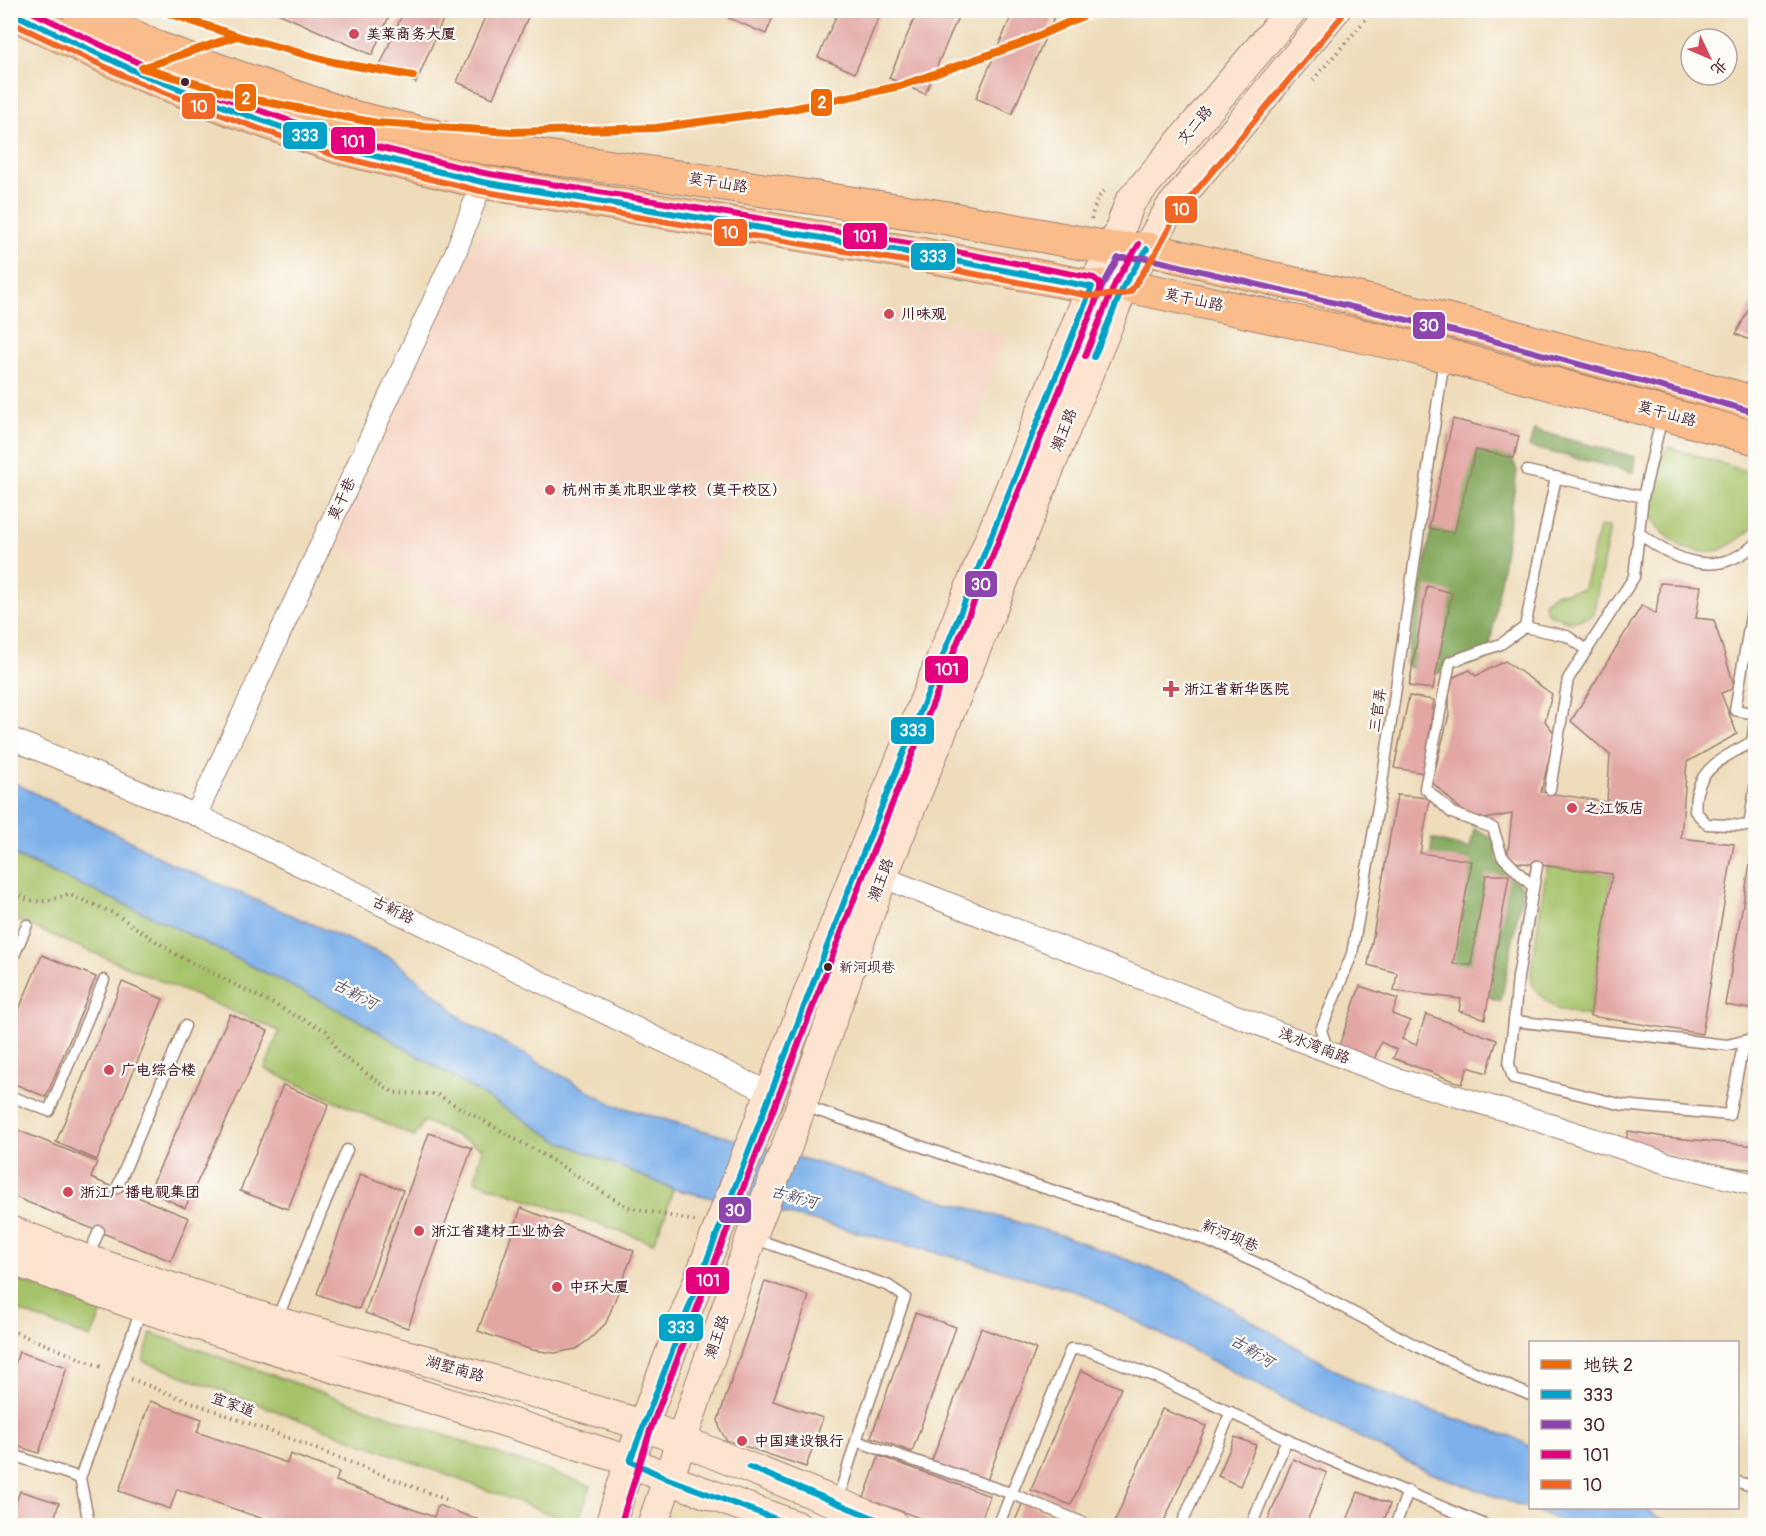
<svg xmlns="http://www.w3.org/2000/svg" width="1766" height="1536" viewBox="0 0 1766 1536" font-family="Pangolin,'LXGW WenKai TC',sans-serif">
<rect width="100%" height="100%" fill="#fdfcf7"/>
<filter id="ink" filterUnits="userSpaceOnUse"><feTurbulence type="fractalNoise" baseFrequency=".0167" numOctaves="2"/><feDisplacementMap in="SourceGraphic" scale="12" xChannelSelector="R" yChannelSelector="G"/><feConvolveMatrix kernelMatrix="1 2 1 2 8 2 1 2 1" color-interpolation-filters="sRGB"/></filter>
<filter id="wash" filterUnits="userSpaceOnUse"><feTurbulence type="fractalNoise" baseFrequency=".008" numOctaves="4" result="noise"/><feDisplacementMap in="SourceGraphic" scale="24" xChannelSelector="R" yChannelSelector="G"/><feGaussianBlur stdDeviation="1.35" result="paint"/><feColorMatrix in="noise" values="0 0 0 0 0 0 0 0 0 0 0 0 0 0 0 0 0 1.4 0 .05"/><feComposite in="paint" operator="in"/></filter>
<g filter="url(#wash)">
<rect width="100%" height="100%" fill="#eedcba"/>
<path fill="#f5d3c2" d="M479 233 830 298 1006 335 942 515 749 465 668 698 334 546Z"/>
<g fill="#a6c269" stroke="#78704a" stroke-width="1.5">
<path d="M1669 447 1755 474V526L1738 540 1720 550 1704 552 1683 548 1667 536 1656 525 1648 509 1660 459Z"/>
<path d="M1599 527H1610L1593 616 1571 622 1548 614 1544 603 1554 594 1584 589Z"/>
<path d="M10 854 160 920 357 1019 559 1141 673 1189 665 1216 653 1243 475 1181 482 1148 424 1121 415 1137 265 1069 279 1031 16 920 11 903Z"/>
<path d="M1547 866 1612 874 1590 1016 1559 1010 1542 997 1532 985 1531 968Z"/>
<path d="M11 1277 102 1312 91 1338 11 1308Z"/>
<path d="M151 1333 591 1486 577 1524 143 1361Z"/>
</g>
<g fill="#84a85d" stroke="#676444" stroke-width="1.5">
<path d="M1534 430 1635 457 1633 472 1529 447Z"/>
<path d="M1449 436 1509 450 1517 471 1488 659 1427 676 1406 665Z"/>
<path d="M1474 829 1496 839 1497 862 1523 887 1501 1001 1441 980 1430 863 1432 839 1470 849Z"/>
</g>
<path fill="#7db0ea" stroke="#64688a" stroke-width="1.5" d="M10 781 125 838 170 863 391 958 444 1001 463 1020 614 1105 828 1166 1067 1237 1186 1282 1359 1384 1408 1403 1511 1437 1530 1446V1508H1643L1658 1517 1680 1525H1566L1549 1516 1428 1472 1320 1417 1084 1294 950 1256 810 1220 673 1189 559 1141 357 1019 160 920 11 854Z"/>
<g id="blocks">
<g fill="#e2a6a3">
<path d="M271 10H382L390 14 372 55Z"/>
<path d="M404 10H447L416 83 379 68Z"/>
<path d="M488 10H531L493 98 457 82Z"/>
<path d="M733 10H776L766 34 729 18Z"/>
<path d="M839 10H882L855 73 818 57Z"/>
<path d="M918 10H961L925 94 889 78Z"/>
<path d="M1014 10H1057L1012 114 976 98Z"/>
<path d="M1756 295V343L1736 334Z"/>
<path d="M1453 419 1519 436 1514 458 1476 450 1454 533 1429 528Z"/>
<path d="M1660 583 1701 586 1696 618 1714 620 1735 688 1721 693 1737 734 1687 762 1681 838 1734 844 1702 1034 1590 1016 1612 874 1507 861 1512 814 1473 821 1432 782 1449 715V679L1470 670 1476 676 1505 661 1552 694 1545 721 1555 734 1541 792 1607 802 1610 755 1571 721 1642 605 1656 614Z"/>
<path d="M1427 586 1452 593 1433 689 1409 686Z"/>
<path d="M1409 696 1434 700 1424 773 1394 768Z"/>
<path d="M1397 795 1430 798 1420 853 1472 861 1453 964 1471 965 1486 875H1509L1485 1019 1459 1011 1461 999 1394 991 1397 973 1368 965Z"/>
<path d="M1754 841H1756V1010L1725 1005Z"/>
<path d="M42 955 96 977 46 1097 10 1082V1030Z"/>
<path d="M122 982 163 999 97 1160 56 1142Z"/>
<path d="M1360 986 1398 999 1392 1014 1410 1021 1402 1039 1416 1045 1426 1014 1497 1040 1487 1073 1468 1067 1462 1084 1393 1058 1397 1050 1381 1042 1374 1059 1339 1046Z"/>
<path d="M230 1014 268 1031 185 1208 149 1191Z"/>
<path d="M283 1085 329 1104 288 1209 240 1191Z"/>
<path d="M10 1127 97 1162 91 1178 189 1218 171 1261 10 1195Z"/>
<path d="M1628 1131 1665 1137 1756 1146V1170L1697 1163 1626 1141Z"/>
<path d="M429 1133 472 1148 408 1328 365 1313Z"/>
<path d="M360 1174 403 1190 359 1309 317 1294Z"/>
<path d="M521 1208 634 1251 606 1323 591 1338 576 1349 555 1353 532 1350 478 1331Z"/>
<path d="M765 1281 809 1296 773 1401 823 1418 806 1467 726 1440 720 1429 718 1420Z"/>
<path d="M915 1313 956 1327 912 1452 871 1437Z"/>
<path d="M981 1328 1036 1349 986 1483 931 1463Z"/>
<path d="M19 1352 67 1367 39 1453 10 1444V1363L15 1364Z"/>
<path d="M1081 1370 1121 1388 1071 1505 1031 1490Z"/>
<path d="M150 1401 202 1419 197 1432 287 1463 290 1454 339 1472 336 1481 434 1517 438 1505 487 1523 486 1526H264L266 1520 177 1489 170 1509 119 1491Z"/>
<path d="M1162 1409 1206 1426 1162 1526H1113Z"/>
<path d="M1235 1437 1256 1445 1240 1486 1218 1476Z"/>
<path d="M879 1456 990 1496 979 1526H942L864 1498Z"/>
<path d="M1293 1459 1327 1473 1305 1526H1283L1268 1520Z"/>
<path d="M20 1491 59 1503 52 1526H10V1519Z"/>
<path d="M1358 1492 1390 1504 1382 1526H1345Z"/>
<path d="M1023 1502 1076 1526H1013Z"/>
</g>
</g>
</g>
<g filter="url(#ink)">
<use href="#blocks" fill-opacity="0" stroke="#9c7e72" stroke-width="1.5"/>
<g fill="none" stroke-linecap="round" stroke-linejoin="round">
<g stroke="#9c7e72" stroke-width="13">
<g id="service">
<path d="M1527 471 1643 497"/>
<path d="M1638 532C1674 561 1717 580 1756 543"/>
<path d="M1756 587 1735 710 1756 714"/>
<path d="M1525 627 1556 477"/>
<path d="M1756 714 1752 742C1730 754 1703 765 1697 792 1695 797 1696 805 1695 811L1707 824 1749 826 1756 782"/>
<path d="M1752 742 1756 760"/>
<path d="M1550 789 1568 679 1634 577 1643 497 1662 416"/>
<path d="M1537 866 1518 977 1514 1021 1727 1045 1756 1038"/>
<path d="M1533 887 1502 856 1493 828 1452 813 1425 788 1450 662 1501 644 1525 627 1567 636 1587 650"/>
<path d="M10 965 27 925"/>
<path d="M1514 1021 1509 1064 1513 1078 1623 1105 1729 1115 1744 1041"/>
<path d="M1332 1049 1326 1045 1321 1030 1352 954 1381 790 1444 359"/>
<path d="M10 1096 49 1111 104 980"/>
<path d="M802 1105 986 1169 1203 1239 1268 1268 1430 1353 1530 1395"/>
<path d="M117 1188 185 1026"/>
<path d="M753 1238 889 1286 905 1297 856 1441 837 1503"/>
<path d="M87 1259 99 1231"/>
<path d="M276 1321 347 1150"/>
<path d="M856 1441 1010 1493 1091 1526"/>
<path d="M10 1454 80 1478"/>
<path d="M1738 1482 1756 1487"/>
<path d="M85 1526 88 1518 80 1478 141 1310"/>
<path d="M998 1526 1071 1349 1087 1350 1158 1378 1325 1458 1488 1526"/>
<path d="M1181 1526 1231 1412"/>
<path d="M1251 1526 1287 1439"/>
<path d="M1395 1526 1408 1491"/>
</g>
</g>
<g stroke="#9c7e72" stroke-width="23">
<g id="minor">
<path d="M10 738 196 815 770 1093"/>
<path d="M196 815 455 254 482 182"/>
<path d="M882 877 1395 1078 1524 1116 1666 1163 1756 1185"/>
</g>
</g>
<g stroke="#9c7e72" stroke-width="32">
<g id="secondary">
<path d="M10 1231 87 1260 276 1322 432 1362 643 1425 894 1526"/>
<path d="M10 1259 142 1307 630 1461 668 1479 796 1526"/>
<path d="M610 1526 630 1461 643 1425 857 868 1092 287 1113 249 1130 202 1292 10"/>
<path d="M652 1526 751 1238 788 1143 882 877 1124 285 1147 249 1169 210 1335 10"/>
</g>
</g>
<g stroke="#9c7e72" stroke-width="35">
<g id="primary">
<path d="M78 10 157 48 242 79 356 118 486 148 942 217 1113 249H1147L1481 328 1756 403"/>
<path d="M10 12 139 73 235 111 338 147 482 182 919 254 1092 287 1124 285 1413 347 1756 438"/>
</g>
</g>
<g stroke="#9c7e72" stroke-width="4" stroke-dasharray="1.5 4.5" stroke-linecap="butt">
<path d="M1313 80 1374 10"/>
<path d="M1091 219 1097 199 1106 189"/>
<path d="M10 889C32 906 44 903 68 894L114 913 175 954 326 1031 341 1055 394 1093 436 1094 547 1157 627 1207 695 1221"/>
<path d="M10 1330 104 1368"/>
<path d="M131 1379 175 1396 288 1438 447 1500"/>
<path d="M103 1521 126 1526"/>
</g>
<use href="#service" stroke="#fff" stroke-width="10"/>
<use href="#minor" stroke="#fff" stroke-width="21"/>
<use href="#secondary" stroke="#fde4d0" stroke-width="30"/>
<use href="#primary" stroke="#f9bc8a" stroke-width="33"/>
<g stroke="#fdfcf7" stroke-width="10">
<g id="bus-1">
<path d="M10 12 139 73 235 111 338 147 482 182 919 254 1092 287 857 868 630 1461 668 1479 795 1526"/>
<path d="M1094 357 1124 285 1147 249"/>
<path d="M749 1467 893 1526"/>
</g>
</g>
<g stroke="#fdfcf7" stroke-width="10">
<path id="bus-2" d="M620 1526 651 1428 865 871 1100 291 1118 258H1146L1479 337 1754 412"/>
</g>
<g stroke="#fdfcf7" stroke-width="10">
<g id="bus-3">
<path d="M28 10 143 65 238 103 341 138 484 173 920 245 1094 278 1100 283V290L865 871 651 1428 620 1526"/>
<path d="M1085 356 1116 281 1139 244"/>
</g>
</g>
<g stroke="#fdfcf7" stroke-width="10">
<path id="bus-4" d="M10 22 135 81 232 119 336 156 480 191 917 263 1090 296 1125 294 1131 291 1155 254 1176 215 1342 16"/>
</g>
<use href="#bus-1" stroke="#04a2c6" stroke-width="6"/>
<use href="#bus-2" stroke="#8e44ad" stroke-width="6"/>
<use href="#bus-3" stroke="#e5007d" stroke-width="6"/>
<use href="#bus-4" stroke="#f26522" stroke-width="6"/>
<g stroke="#fdfcf7" stroke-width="12">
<g id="metro-1">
<path d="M159 10 237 36 142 68 250 99 377 123 511 132 656 128 792 109 900 86 1020 44 1096 10"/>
<path d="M186 19 237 36 333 62 413 76"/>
</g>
</g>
<use href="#metro-1" stroke="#ed6b04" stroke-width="8"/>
</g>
</g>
<g fill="#d1495b" stroke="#fdfcf7" stroke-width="2">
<circle cx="354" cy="34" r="6"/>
<circle cx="889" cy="314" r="6"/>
<circle cx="550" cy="490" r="6"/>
<path d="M1168 680h6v6h6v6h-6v6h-6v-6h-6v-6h6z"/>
<circle cx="1572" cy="808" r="6"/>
<circle cx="109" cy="1070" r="6"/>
<circle cx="68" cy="1192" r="6"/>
<circle cx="419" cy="1231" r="6"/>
<circle cx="557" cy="1287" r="6"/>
<circle cx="742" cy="1441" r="6"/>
</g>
<g fill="#4a1f2b" stroke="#fdfcf7" stroke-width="2">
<circle cx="185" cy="82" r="5"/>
<circle cx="828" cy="967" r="5"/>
</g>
<g text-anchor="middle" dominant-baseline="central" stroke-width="4.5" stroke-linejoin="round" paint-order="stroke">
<g font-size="14" fill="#4a1f2b" stroke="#fdfcf7" text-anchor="start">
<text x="839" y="967">新河坝巷</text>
</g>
<g font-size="15" font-weight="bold" fill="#4a1f2b" stroke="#fdfcf7" text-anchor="start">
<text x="366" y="34">美莱商务大厦</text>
<text x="901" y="314">川味观</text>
<text x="562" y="490">杭州市美术职业学校（莫干校区）</text>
<text x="1184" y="689">浙江省新华医院</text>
<text x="1584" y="808">之江饭店</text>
<text x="121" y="1070">广电综合楼</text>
<text x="80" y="1192">浙江广播电视集团</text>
<text x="431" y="1231">浙江省建材工业协会</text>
<text x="569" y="1287">中环大厦</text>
<text x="754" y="1441">中国建设银行</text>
</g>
<g font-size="15" fill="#4a1f2b" stroke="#fdfcf7">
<text transform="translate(1195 125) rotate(-50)">文二路</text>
<text transform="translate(718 183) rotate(9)">莫干山路</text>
<text transform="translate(1194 300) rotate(12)">莫干山路</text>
<text transform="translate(1667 414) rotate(15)">莫干山路</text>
<text transform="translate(1064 430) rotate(-68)">潮王路</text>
<text transform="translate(342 499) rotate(-65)">莫干巷</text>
<text transform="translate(1378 710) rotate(-81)">三官弄</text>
<text transform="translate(881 880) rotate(-69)">潮王路</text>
<text transform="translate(393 910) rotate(26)">古新路</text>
<text transform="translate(1314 1046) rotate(21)">浅水湾南路</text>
<text transform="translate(1230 1236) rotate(23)">新河坝巷</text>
<text transform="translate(717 1337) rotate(-71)">潮王路</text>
<text transform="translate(455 1369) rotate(16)">湖墅南路</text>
<text transform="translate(233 1405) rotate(20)">宜家道</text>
</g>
<g font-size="16" font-style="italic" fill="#5c526e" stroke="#fdfcf7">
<text transform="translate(355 994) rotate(28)">古新河</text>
<text transform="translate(794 1197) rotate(16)">古新河</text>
<text transform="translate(1252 1351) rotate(32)">古新河</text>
</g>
</g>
<g stroke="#fdfcf7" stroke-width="2">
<rect x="234" y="83" width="23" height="29" rx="6" fill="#ed6b04"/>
<rect x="810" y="88" width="23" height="29" rx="6" fill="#ed6b04"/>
<rect x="181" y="92" width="35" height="28" rx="6" fill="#f26522"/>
<rect x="282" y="121" width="46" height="29" rx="6" fill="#04a2c6"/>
<rect x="330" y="126" width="46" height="29" rx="6" fill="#e5007d"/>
<rect x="1164" y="195" width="34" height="29" rx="6" fill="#f26522"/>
<rect x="713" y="218" width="35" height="29" rx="6" fill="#f26522"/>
<rect x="842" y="222" width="46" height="28" rx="6" fill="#e5007d"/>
<rect x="910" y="242" width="46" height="29" rx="6" fill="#04a2c6"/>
<rect x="1412" y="311" width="34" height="29" rx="6" fill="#8e44ad"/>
<rect x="964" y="570" width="34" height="28" rx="6" fill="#8e44ad"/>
<rect x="924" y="655" width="45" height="29" rx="6" fill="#e5007d"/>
<rect x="890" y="716" width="45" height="29" rx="6" fill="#04a2c6"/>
<rect x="718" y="1196" width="34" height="28" rx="6" fill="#8e44ad"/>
<rect x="685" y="1266" width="45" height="29" rx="6" fill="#e5007d"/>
<rect x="658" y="1313" width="46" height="29" rx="6" fill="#04a2c6"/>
</g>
<g font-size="16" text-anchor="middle" font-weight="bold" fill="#fff">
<text x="246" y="104">2</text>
<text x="822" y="108">2</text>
<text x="199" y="112">10</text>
<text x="305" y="141">333</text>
<text x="353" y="147">101</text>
<text x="1181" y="215">10</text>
<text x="730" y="238">10</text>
<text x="865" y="242">101</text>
<text x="933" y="262">333</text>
<text x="1429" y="331">30</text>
<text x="981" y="590">30</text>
<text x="947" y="675">101</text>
<text x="913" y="736">333</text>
<text x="735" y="1216">30</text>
<text x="708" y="1286">101</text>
<text x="681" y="1333">333</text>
</g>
<rect width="1766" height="1536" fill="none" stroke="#fdfcf7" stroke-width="36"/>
<rect x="1529" y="1341" width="210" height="168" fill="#fdfcf7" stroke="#b5a4a5" stroke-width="1.5"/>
<rect x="1541" y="1360" width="30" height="9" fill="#ed6b04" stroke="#b5a4a5" stroke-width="1.5"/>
<text x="1583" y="1371" font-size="18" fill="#4a1f2b">地铁 2</text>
<rect x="1541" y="1390" width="30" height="9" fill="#04a2c6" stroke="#b5a4a5" stroke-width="1.5"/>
<text x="1583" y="1401" font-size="18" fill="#4a1f2b">333</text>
<rect x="1541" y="1420" width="30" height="9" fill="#8e44ad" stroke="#b5a4a5" stroke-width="1.5"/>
<text x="1583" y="1431" font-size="18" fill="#4a1f2b">30</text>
<rect x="1541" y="1450" width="30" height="9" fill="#e5007d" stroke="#b5a4a5" stroke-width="1.5"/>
<text x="1583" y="1461" font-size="18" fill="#4a1f2b">101</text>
<rect x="1541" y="1480" width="30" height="9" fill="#f26522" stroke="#b5a4a5" stroke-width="1.5"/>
<text x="1583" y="1491" font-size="18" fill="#4a1f2b">10</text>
<g transform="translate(1709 57) rotate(134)"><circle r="28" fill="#fdfcf7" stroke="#b5a4a5" stroke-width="1.5"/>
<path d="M0-4.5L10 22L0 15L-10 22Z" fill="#d1495b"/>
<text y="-9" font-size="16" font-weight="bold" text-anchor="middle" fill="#4a1f2b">北</text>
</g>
</svg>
